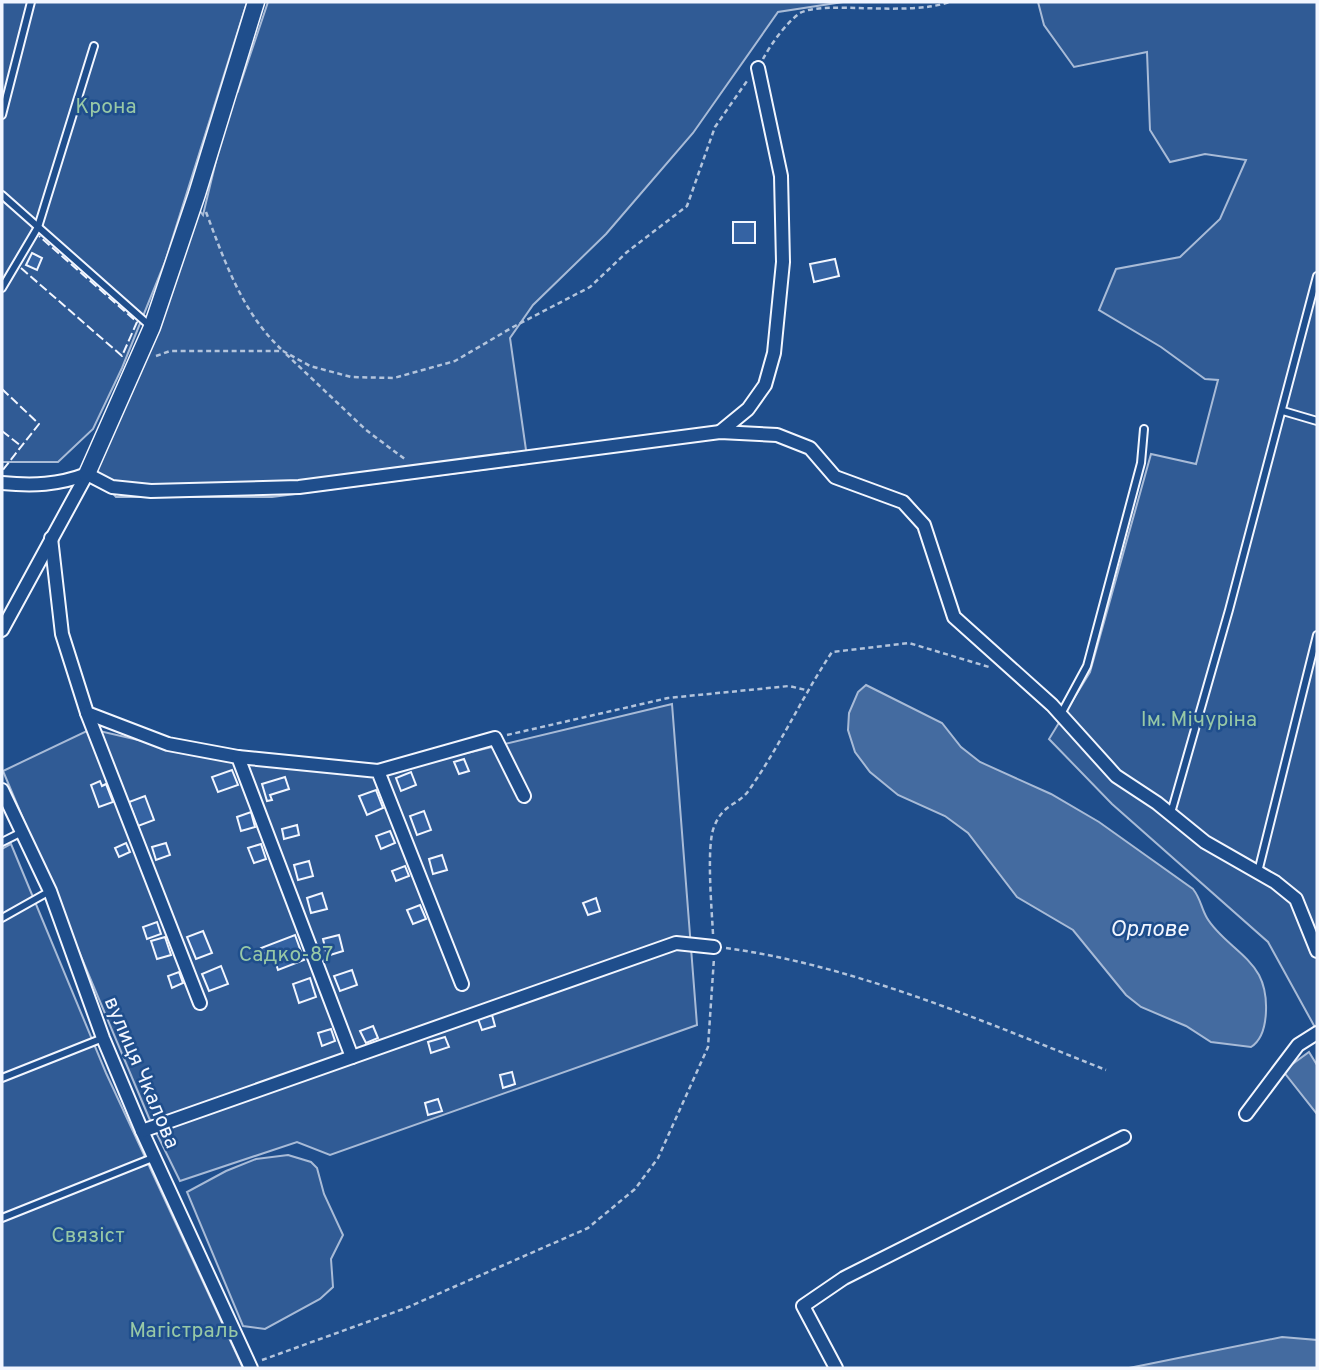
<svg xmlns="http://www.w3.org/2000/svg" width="1319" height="1370" viewBox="0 0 1319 1370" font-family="Overpass,sans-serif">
<rect width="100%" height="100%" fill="#1f4e8c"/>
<g fill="#305b95" stroke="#a8bbd7" stroke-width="2">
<path d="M2 2H247L165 262 122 368 93 429 58 462H2Z"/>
<path d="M268 2H843L778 12 693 133 606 234 533 305 510 338 528 464 272 497H116L94 471 196 206 203 215 234 86 238 91Z"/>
<path d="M1038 2H1317V1031L1268 942 1112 804 1049 739 1090 672 1151 454 1196 464 1218 380 1205 379 1161 347 1099 310 1116 269 1180 257 1220 219 1246 160 1205 154 1170 162 1150 130 1147 52 1074 67 1044 25Z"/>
<path d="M672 704 697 1025 330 1155 297 1142 180 1181 149 1118 3 771 91 729 220 759 375 775Z"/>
<path d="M11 844 106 1073 243 1368H2V849Z"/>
<path d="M288 1155 311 1162 317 1168 324 1194 343 1235 331 1259 333 1287 320 1299 265 1329 243 1326 187 1192 226 1171 256 1159Z"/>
</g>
<g fill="#446ba0" stroke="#a8bbd7" stroke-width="2">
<path d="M866 685 942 723 961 747 980 762 1051 794 1099 822 1193 889C1201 899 1201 908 1207 918 1220 940 1247 953 1259 975 1269 994 1270 1035 1251 1047L1211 1042 1186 1026 1141 1007 1126 995 1073 930 1017 897 968 833 945 816 898 795 870 772 855 752 848 730 849 713 858 692Z"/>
<path d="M1309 1052 1317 1065V1114L1283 1071Z"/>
<path d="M1282 1337 1317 1340V1368H1129Z"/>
</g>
<g fill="#3563a3" stroke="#f2f6ff" stroke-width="2">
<rect x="733" y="222" width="22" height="21"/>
<path d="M32 253 42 258 37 270 26 265Z"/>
<path d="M835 259 839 276 814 282 810 264Z"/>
<path d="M464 759 469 771 459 774 454 762Z"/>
<path d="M232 770 238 785 218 792 212 777Z"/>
<path d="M411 772 416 785 401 791 396 778Z"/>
<path d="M285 777 289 789 270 795 272 800 267 801 262 784Z"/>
<path d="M100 781 102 786 106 784 113 802 99 807 91 785Z"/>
<path d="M376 790 383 808 367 815 359 796Z"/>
<path d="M145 796 154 820 138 826 129 802Z"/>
<path d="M424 811 431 830 417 835 410 816Z"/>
<path d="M251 812 255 827 241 831 237 817Z"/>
<path d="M297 825 299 835 284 839 282 829Z"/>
<path d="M390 831 395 843 381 849 376 836Z"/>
<path d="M126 843 130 852 119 857 115 848Z"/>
<path d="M166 843 170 855 156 860 152 847Z"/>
<path d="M261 844 266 859 254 863 248 848Z"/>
<path d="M442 855 447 870 433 874 429 859Z"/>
<path d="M309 861 313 876 298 880 294 865Z"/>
<path d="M405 866 409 876 396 881 392 871Z"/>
<path d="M322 893 327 909 311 913 307 898Z"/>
<path d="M596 898 600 911 588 915 583 903Z"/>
<path d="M420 905 426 919 413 924 407 910Z"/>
<path d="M157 922 161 934 147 939 143 927Z"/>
<path d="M203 931 212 953 196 959 187 937Z"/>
<path d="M295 935 304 960 278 970 272 951 263 954 261 948Z"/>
<path d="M339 935 343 951 327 956 323 939Z"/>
<path d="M165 937 171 955 157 959 151 941Z"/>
<path d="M221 966 228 984 209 991 202 974Z"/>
<path d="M352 970 357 985 340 991 334 976Z"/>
<path d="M179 972 183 983 172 988 168 976Z"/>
<path d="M310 978 316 997 299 1003 293 984Z"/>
<path d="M492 1015 495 1026 482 1030 478 1019Z"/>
<path d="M373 1026 378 1038 366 1043 360 1031Z"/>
<path d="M331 1029 335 1041 322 1046 318 1033Z"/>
<path d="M445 1037 449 1047 431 1053 428 1042Z"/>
<path d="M512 1072 515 1084 503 1088 500 1075Z"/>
<path d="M438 1099 442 1111 428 1115 425 1103Z"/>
</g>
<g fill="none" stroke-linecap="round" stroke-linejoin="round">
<g stroke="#f2f6ff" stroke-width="10">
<g id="lane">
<path d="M2 115 31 2"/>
<path d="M2 195 150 326"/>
<path d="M2 288 38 227 94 46"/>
<path d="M1283 411 1317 421"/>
<path d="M1061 714 1087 666 1141 463 1144 429"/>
<path d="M1171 813 1229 610 1317 276"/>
<path d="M2 842 22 832"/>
<path d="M1258 872 1317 635"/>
<path d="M2 918 50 891"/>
<path d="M2 1078 103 1038"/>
<path d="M2 1218 155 1157"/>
</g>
</g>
<g stroke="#f2f6ff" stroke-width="16">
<g id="street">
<path d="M720 432 748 409 765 385 774 353 783 262 781 176 758 68"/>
<path d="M87 474 112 487 151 491 299 487 720 432 777 435 810 448 835 477 903 502 924 525 954 617 1052 705 1116 776 1157 803 1205 842 1275 882 1296 899 1317 951"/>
<path d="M2 483C33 486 58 485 87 474"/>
<path d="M51 538 62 634 87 713 168 744 238 757 352 1057"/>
<path d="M2 630 87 474"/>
<path d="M87 713 200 1003"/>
<path d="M238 757 378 771 462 984"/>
<path d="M378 771 495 738 524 796"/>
<path d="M2 790 50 891 103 1038 142 1131 251 1368"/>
<path d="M1246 1114 1298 1045 1317 1033"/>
<path d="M142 1131 676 943 714 947"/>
<path d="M836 1368 803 1306 844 1278 1124 1137"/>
</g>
</g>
<g stroke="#f2f6ff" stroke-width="19">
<path id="secondary" d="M87 474 152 327 197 194 256 2"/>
</g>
<g stroke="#b3c4dc" stroke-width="2.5" stroke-dasharray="5 3.5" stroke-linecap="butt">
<path d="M763 59C771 44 786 23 800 13 824 0 908 17 949 2"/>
<path d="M206 212C225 262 242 312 281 349"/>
<path d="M286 354 366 430 406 460"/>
<path d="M156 356 170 351H283L310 366 351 377 394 378 455 361 513 327 590 287 627 252 687 206 715 127 747 81"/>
<path d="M507 735 668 698 789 686 806 690"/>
<path d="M713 934C712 912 706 846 714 827 723 803 738 806 749 790 780 746 802 697 832 652L909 643 989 667"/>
<path d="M726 948C856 966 985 1022 1106 1070"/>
<path d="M262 1360 406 1308 588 1228 635 1189 658 1158 708 1047 714 958"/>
</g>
<use href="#lane" stroke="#1f4e8c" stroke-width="6"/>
<use href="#street" stroke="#1f4e8c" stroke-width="12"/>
<use href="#secondary" stroke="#1f4e8c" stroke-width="16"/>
<g stroke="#f2f6ff" stroke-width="2" stroke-dasharray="9 3.5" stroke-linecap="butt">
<path d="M21 268 122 356 137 322 39 236"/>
<path d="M2 389 39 424 2 471"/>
<path d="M2 431 21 446"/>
</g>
</g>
<g text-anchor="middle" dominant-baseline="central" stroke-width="5" stroke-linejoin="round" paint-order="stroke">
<g font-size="21" fill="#97c8a6" stroke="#1f4e8c">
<text x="106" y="107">Крона</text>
<text x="1199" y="720">Ім. Мічуріна</text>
<text x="286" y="955">Садко-87</text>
<text x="88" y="1236">Связіст</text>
<text x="184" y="1331">Магістраль</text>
</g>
<g font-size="21" fill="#f2f6ff" stroke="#1f4e8c">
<text transform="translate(141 1073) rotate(67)">вулиця Чкалова</text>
</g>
<g font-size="23" font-style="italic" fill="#f2f6ff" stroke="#1f4e8c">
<text x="1149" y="930">Орлове</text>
</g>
</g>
<rect width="1319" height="1370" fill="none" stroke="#f2f6ff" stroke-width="7"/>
</svg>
